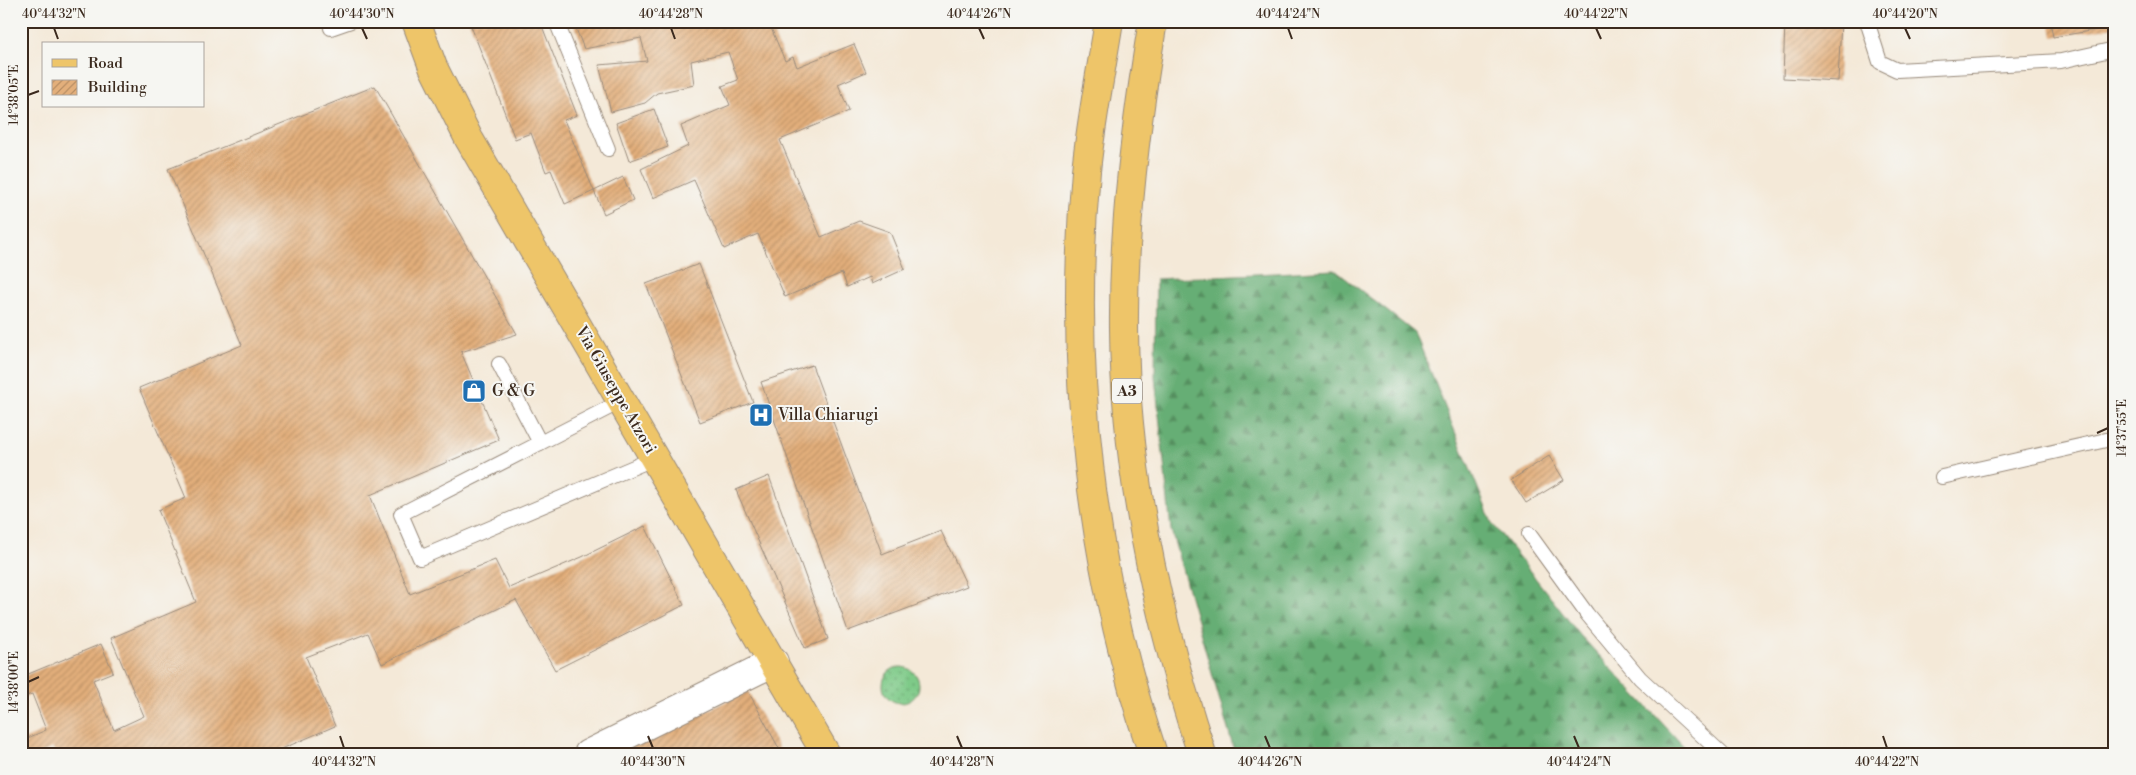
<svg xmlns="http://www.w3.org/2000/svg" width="2136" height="775" viewBox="0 0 2136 775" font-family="'Libre Bodoni',serif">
<defs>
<pattern id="grass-dots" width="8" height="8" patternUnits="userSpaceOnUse" patternTransform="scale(1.25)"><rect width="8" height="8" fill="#7eca88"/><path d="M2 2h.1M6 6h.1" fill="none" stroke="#68a46f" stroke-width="1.8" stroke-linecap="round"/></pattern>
<pattern id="forest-firs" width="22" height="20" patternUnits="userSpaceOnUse" patternTransform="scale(1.25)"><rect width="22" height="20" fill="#66ae74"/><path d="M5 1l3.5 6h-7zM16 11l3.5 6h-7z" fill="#558e5f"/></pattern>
<pattern id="building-hatch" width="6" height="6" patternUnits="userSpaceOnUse" patternTransform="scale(1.25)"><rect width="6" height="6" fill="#e3af7b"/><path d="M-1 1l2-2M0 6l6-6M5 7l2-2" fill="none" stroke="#b98f64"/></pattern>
</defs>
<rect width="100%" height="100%" fill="#f6f6f2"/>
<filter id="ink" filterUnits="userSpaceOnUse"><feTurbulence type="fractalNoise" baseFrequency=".02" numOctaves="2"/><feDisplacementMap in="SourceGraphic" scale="10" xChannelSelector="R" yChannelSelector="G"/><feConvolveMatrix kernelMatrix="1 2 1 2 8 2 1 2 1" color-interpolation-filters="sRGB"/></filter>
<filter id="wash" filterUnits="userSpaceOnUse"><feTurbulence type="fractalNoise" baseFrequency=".0096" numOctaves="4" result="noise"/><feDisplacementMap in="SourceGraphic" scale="20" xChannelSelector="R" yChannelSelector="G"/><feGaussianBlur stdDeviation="1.12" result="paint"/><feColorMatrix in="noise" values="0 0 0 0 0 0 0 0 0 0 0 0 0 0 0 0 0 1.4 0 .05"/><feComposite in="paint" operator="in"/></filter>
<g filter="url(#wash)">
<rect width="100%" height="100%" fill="#f4e9d8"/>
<circle fill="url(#grass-dots)" stroke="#5c7a53" cx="901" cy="685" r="18"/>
<path fill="url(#forest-firs)" stroke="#506c49" d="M1335 270 1415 333 1492 523 1580 635 1691 754H1235L1171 530 1155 377 1156 279Z"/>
<g id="blocks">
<g fill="url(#building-hatch)">
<path d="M469 21H540L577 115 564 120 594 191 565 204 551 170 546 172 531 133 515 139Z"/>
<path d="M573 21H768L785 61 793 57 797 67 854 44 866 72 838 84 849 111 780 140 821 237 859 221 890 232 905 269 872 284 870 277 847 287 842 273 785 297 758 234 724 249 694 180 653 198 641 169 688 146 681 126 730 105 722 86 738 80 728 52 691 61 694 85 657 93 645 103 611 112 599 65 647 61 641 38 584 49Z"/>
<path d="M1785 21H1841L1838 81 1783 78Z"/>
<path d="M2050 21H2115V27L2053 37Z"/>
<path d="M375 86 517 334 461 352 499 440 370 495 410 594 495 560 509 588 582 557 645 526 684 605 555 670 516 600 382 664 368 633 306 657 335 726 270 754H167L166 750 158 754H55L53 748 39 754H21V741L46 730 32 694 21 698V677L101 644 113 672 93 680 114 730 144 716 111 638 196 602 158 510 186 498 139 388 242 345 168 169Z"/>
<path d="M654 109 668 147 629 161 616 123Z"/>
<path d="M623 177 633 200 604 214 594 191Z"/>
<path d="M699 264 753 402 700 422 646 284Z"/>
<path d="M812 365 882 554 941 531 967 586 848 631 761 382Z"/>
<path d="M1549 456 1564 480 1526 503 1511 480Z"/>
<path d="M769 476 828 639 805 648 736 490Z"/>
<path d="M748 691 782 754H616Z"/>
</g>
</g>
</g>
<g filter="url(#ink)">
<use href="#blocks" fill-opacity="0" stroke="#988a7b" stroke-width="1"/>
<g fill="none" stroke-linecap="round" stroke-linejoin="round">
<g stroke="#988a7b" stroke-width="16">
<g id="service">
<path d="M556 21 608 149"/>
<path d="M1867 21 1880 62 1897 70 2061 61 2115 49"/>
<path d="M331 28 351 21"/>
<path d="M499 364 540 443 401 514 420 558 655 458"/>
<path d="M540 443 622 401"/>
<path d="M1942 477 2115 438"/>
<path d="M1529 534 1587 614 1640 678 1722 754"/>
</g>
</g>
<g stroke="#988a7b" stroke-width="30">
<path id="minor" d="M588 754 774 662"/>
</g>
<g stroke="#988a7b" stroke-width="30">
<path id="primary" d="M416 21 433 67 469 139 826 754"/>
</g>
<g stroke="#988a7b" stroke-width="30">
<g id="motorway">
<path d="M1109 21C1101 71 1091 121 1086 171 1068 368 1090 566 1153 754"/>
<path d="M1153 21C1136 123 1123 225 1124 329 1125 473 1157 617 1202 754"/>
</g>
</g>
<use href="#service" stroke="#fff" stroke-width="14"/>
<use href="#minor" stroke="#fff" stroke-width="28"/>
<use href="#primary" stroke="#eec569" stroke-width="28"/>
<use href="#motorway" stroke="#eec569" stroke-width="28"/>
</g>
</g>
<path fill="none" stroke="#3b2a1e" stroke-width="2" d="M54 28 58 39M362 28 367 39M671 28 675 39M979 28 984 39M1288 28 1292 39M1596 28 1601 39M1905 28 1910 39M28 95 39 91M2097 433 2108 428M28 682 39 677M340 736 344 748M648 736 653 748M957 736 962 748M1265 736 1270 748M1574 736 1579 748M1883 736 1887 748"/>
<defs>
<g id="shop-square" transform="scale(1.25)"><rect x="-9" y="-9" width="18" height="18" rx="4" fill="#1f6fb2" stroke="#f6f6f2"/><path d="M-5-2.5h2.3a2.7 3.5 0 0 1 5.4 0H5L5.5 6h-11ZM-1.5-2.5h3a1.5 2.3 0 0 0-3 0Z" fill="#fff"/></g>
<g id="hospital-square" transform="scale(1.25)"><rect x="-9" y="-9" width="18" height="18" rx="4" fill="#1f6fb2" stroke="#f6f6f2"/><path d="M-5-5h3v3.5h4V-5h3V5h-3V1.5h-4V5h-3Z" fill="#fff"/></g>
</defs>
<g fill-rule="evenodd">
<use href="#shop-square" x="474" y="391"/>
<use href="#hospital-square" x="761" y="415"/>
</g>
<g text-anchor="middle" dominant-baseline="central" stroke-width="4" stroke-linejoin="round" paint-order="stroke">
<rect fill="#f6f6f2" stroke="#73675e" stroke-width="1" x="1112" y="378.5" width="30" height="25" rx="4"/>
<g font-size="15" font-weight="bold" fill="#3b2a1e">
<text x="1127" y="391">A3</text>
</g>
<g font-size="16" fill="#3b2a1e" stroke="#f6f6f2">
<text transform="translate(616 390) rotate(60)">Via Giuseppe Atzori</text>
</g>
<g font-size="16" fill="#3b2a1e" stroke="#f6f6f2" text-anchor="start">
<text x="492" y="391">G &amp; G</text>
<text x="778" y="415">Villa Chiarugi</text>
</g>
</g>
<rect width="2136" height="775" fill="none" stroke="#f6f6f2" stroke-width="55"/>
<rect x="42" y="42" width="162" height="65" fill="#f6f6f2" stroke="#aba49d"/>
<rect x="52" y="59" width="25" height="8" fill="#eec569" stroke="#aba49d"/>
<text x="88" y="68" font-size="15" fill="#3b2a1e">Road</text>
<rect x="52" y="80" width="25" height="15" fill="url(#building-hatch)" stroke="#aba49d"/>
<text x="88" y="92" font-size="15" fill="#3b2a1e">Building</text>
<rect x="28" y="28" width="2080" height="720" fill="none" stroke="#3b2a1e" stroke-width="2"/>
<g font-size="12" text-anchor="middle" fill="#3b2a1e">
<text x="54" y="18">40°44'32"N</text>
<text x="362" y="18">40°44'30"N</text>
<text x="671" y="18">40°44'28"N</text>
<text x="979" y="18">40°44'26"N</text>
<text x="1288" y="18">40°44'24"N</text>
<text x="1596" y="18">40°44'22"N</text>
<text x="1905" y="18">40°44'20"N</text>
<text transform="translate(14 95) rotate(-90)" y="4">14°38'05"E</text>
<text transform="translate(2122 428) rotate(-90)" y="4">14°37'55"E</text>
<text transform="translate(14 682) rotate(-90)" y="4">14°38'00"E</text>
<text x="344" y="766">40°44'32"N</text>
<text x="653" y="766">40°44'30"N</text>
<text x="962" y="766">40°44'28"N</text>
<text x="1270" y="766">40°44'26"N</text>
<text x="1579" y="766">40°44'24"N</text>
<text x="1887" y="766">40°44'22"N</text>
</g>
</svg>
